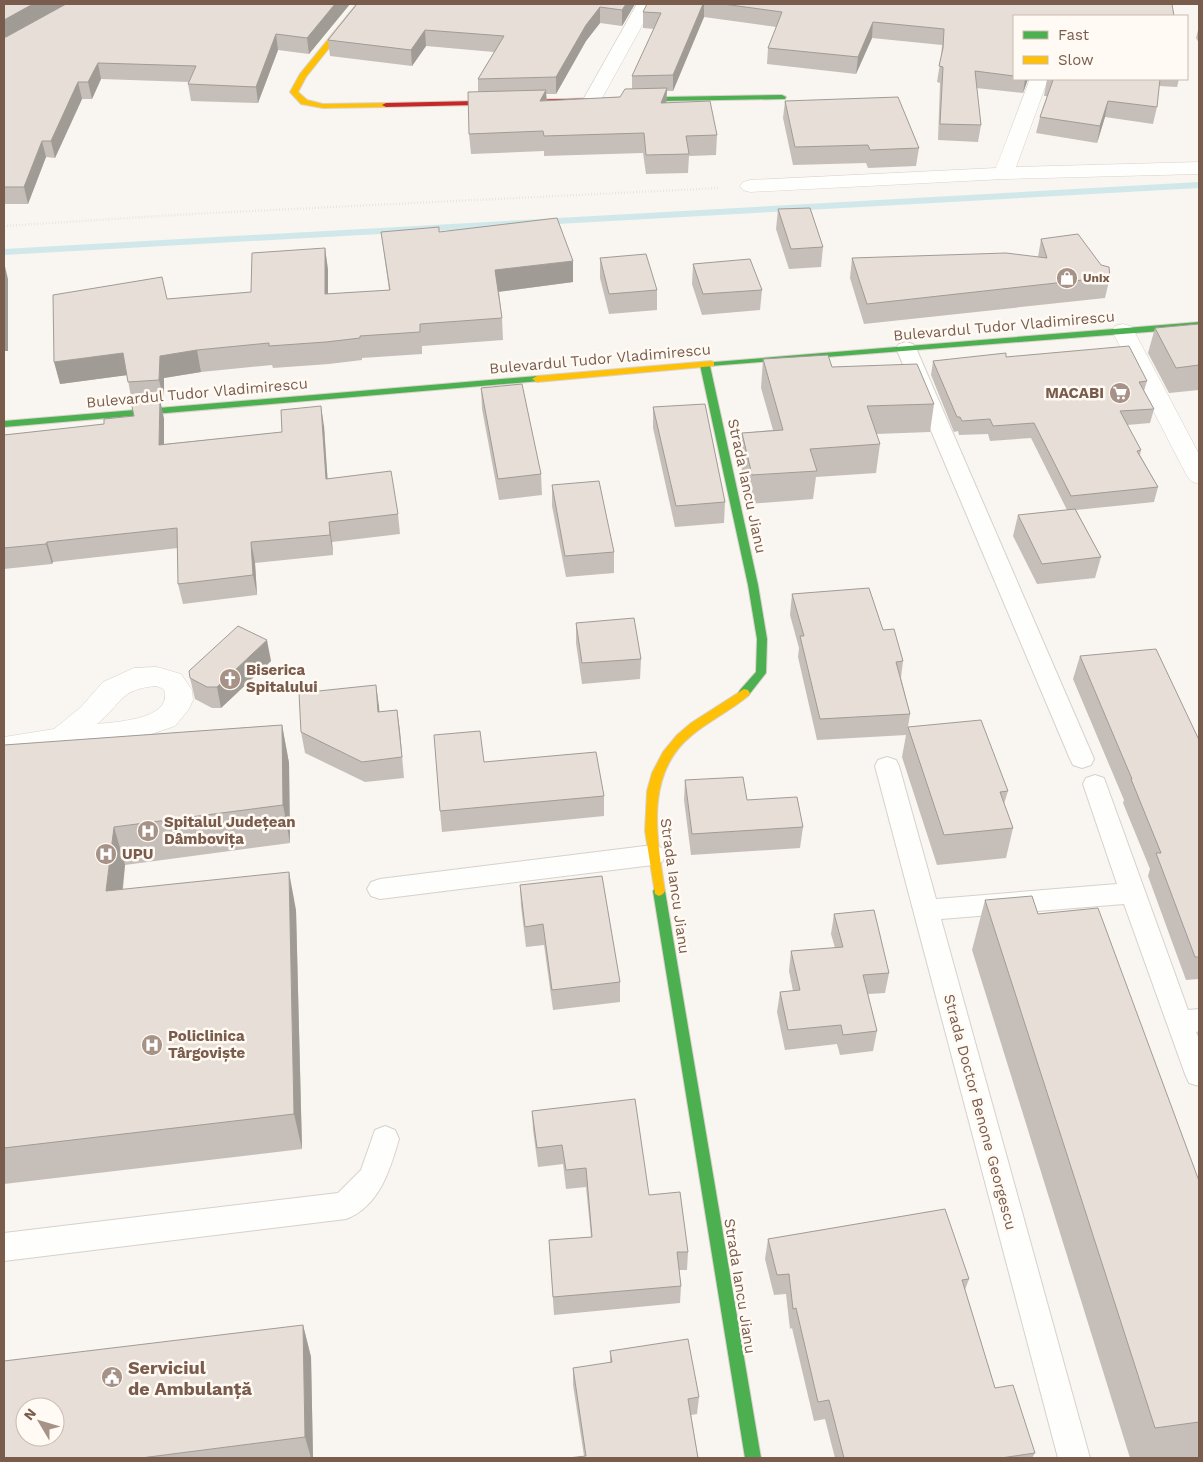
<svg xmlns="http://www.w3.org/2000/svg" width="1203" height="1462" viewBox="0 0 1203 1462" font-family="'Work Sans',sans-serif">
<rect width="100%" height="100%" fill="#f9f5f0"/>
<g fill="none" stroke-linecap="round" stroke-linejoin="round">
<path fill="#d0e8ea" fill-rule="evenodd" d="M1199 182V188L4 255V249Z"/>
<g stroke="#d7d1cb" stroke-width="2">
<g id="lane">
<path d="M906 342 913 344 916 348 1094 759 1091 765 1082 768 1073 765 1070 759 896 348 899 344Z"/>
<path d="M887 757 896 760 899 766 936 899 1117 884 1083 784 1086 778 1095 775 1104 778 1188 1010 1199 1009V1031L1196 1032 1199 1039V1086L1189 1083 1185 1074 1124 904 941 919 1090 1458H1058L875 766 878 760Z"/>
<path d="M653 845 662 848 666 855 662 862 653 865 380 899 371 896 367 889 371 882 380 879Z"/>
<path d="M385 1126 395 1130 399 1139C390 1170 379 1207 346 1219L4 1261V1233L338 1193 361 1170 375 1130Z"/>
</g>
</g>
<g stroke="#d7d1cb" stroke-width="1">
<g id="street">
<path d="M637 4H654L601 100 599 104 592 106 585 104 583 100Z"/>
<path d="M1030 79H1048L1016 167 1199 162V174L1004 179 750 192 743 190 740 186 743 182 750 180 996 168Z"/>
<path d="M1123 324 1131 326 1134 331 1199 454V484L1191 481 1187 476 1112 331 1115 326Z"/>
<path d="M157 667 181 674 192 690 193 700 189 709 175 726 134 740 4 757V737L54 729 81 707 103 682 134 668ZM156 686C162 688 166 689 165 696 165 720 114 722 97 724 122 704 119 689 156 686Z"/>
</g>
</g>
<g stroke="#d9d2cb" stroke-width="2">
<g id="fast">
<path d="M782 95 786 97 785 99 606 102 602 100 606 98Z"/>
<path d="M1199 322V328L710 366 758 585 767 639 766 673 748 696H740L738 693 740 690 756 672 757 639 748 585 700 365 702 363Z"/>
<path d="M537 376 542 379 540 381 4 427V421Z"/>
<path d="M659 886 663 888 665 891 761 1458H745L653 891 655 888Z"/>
</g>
</g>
<g stroke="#d9d2cb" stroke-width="2">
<g id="slow">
<path d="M357 4H364L306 77 298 92 307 100 323 104 386 103 390 105 386 107 323 108 301 104 290 92 300 74Z"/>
<path d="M711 361 714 362V366L537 382 532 379 537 376Z"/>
<path d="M744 689 748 690 750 693 748 696C730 711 709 721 691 736 644 775 657 838 665 891L663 894 659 896 655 894 645 831 647 791 652 773 663 752 677 735 691 723Z"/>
</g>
</g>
<g stroke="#d9d2cb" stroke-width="2">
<path id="jam" d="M606 98H609V102L386 107 382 105 386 103Z"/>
</g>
<path stroke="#dcd5d0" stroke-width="2.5" stroke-dasharray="0.5 2.5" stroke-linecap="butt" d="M4 226 191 214 719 188"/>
<use href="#lane" fill="#fefefd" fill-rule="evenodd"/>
<use href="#street" fill="#fefefd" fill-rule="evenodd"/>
<use href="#fast" fill="#4caf50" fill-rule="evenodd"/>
<use href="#slow" fill="#ffc107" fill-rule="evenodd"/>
<use href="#jam" fill="#c62828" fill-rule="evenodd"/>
</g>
<g fill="#c6bfb9">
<path d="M4 4H66L6 37 66 4H350L309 54 278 50 258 103 191 101 188 84 189 82 101 79 92 99H82L55 158 46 157 28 204H4Z"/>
<path d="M357 4H635L622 26 600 23 586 41 556 94H546L547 101 620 97 632 89V76L654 29 643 28V12L647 4H1172L1014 16V79H1028L1023 93 976 88 981 125 978 142 938 140 940 83 937 82 941 57 942 45 872 38 856 74 767 64 768 48 776 27 704 17 673 91H667L666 102 717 135 716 155 689 156 688 173 646 174 643 153 544 156V151L471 154 469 134 478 92V79L494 52 426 46 412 66 330 56 328 40Z"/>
<path d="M1199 26V43L1196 38Z"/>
<path d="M1047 79H1179L1177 87 1159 86 1157 107 1153 124 1105 117 1097 143 1036 133 1040 117 1047 96H1044Z"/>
<path d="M785 101 919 148 916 166 868 168 866 163 793 165 783 118Z"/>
<path d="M778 209 823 247 821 267 789 269 776 229Z"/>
<path d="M381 232H439L573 282 499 292 502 318 503 340 422 346V354L362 358V360L329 364 273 368 272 365 201 372 164 378V402H160L164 419V444L282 432 324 426 327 479 398 514 400 534 332 542 333 555 255 563 257 595 183 604 178 584V548L53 562 52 564 4 569V435L104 424 134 416 132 402 127 375 60 384 167 299 251 292 325 248 328 270V294L389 290Z"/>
<path d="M1041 239 1101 265 1110 277 1105 298 864 324 850 278 852 258 1038 257Z"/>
<path d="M600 258 657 290V310L609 314 600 278Z"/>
<path d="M693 264 762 290 760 310 702 315 692 284Z"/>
<path d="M1199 324V390L1169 393 1148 353 1155 328Z"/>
<path d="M1006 357 1147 381 1144 391 1154 409 1150 423 1127 425 1141 450 1140 455 1158 487 1154 502 1076 510 1101 557 1095 578 1037 584 1013 536 1018 515 1067 510 1031 438 990 441 988 434 959 435 958 431 954 432 931 375 933 361Z"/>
<path d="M763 359 832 367 934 404 930 432 876 434 880 444 876 473 816 477 813 499 749 504 740 461 742 433 773 430 761 388Z"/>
<path d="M481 388 541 474 542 495 499 500 482 409Z"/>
<path d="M653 407 725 502 724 523 675 527 653 428Z"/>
<path d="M552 485 614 552V573L566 577 552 506Z"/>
<path d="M792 594 883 630 903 661 901 678 910 714 908 727 1008 791 1004 804 1013 828 1006 858 937 865 902 757 906 735 817 740 798 657 799 648 790 615Z"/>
<path d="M576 623 641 659 640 679 582 684 576 643Z"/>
<path d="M1080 656 1199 740V979L1186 980 1148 876 1150 869 1123 803 1124 800 1073 679Z"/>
<path d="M271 661 221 708H212L195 699 190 678Z"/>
<path d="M379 706V712L397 710 404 778 365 782 305 753 301 732Z"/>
<path d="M282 725 289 763 290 843 125 865 123 890 296 910 302 1149 4 1184V745Z"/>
<path d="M484 762 604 796V816L442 832 440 811Z"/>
<path d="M685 780 747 800 803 827 800 848 691 855 684 800Z"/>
<path d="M520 885 620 982V1002L553 1010 544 945 526 947 521 906Z"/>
<path d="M985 900 1038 914 1199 1181V1458H1130L972 950Z"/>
<path d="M834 914 889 973 885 993 868 994 877 1031 873 1051 840 1055 837 1044 785 1050 777 1012 780 992 793 991 789 971 791 951 835 948 831 934Z"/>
<path d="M532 1111 649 1195 688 1252 687 1270H679L681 1286 680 1303 554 1315 549 1240 591 1237 586 1187 566 1189 563 1164 538 1167 533 1130Z"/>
<path d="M768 1239 969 1279 965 1290 995 1388 1035 1453 1032 1458H835L825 1419 814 1421 792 1328 790 1329 786 1294 774 1295 765 1259Z"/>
<path d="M303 1325 311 1357 313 1458H4Z"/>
<path d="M610 1351 699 1397 697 1414 691 1415 698 1458 584 1456 573 1385V1368L610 1363Z"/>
</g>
<g fill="#a19b96">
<path d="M33 4H66L4 38V20Z"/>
<path d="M335 4H350L309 54 307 38Z"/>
<path d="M626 4H635L622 26V10Z"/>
<path d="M703 4H704V17L673 91V75Z"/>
<path d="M600 7V23L586 41 556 94V77L586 25Z"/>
<path d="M873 22 872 38 856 74 858 57Z"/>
<path d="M425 30 426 46 412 66 411 50Z"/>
<path d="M276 34 278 50 258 103 256 87Z"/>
<path d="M98 63 101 79 92 99 88 82Z"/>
<path d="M1025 79H1028L1023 93Z"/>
<path d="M78 82 82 99 55 158 51 141Z"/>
<path d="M667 88 666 107 661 103Z"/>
<path d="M546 90 547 109 540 101Z"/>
<path d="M1108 101 1105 117 1097 143 1100 126Z"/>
<path d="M42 141 46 157 28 204 24 187Z"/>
<path d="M325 248 328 270V316L325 294Z"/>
<path d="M573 261V282L496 292 495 270Z"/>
<path d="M4 262 8 279V351H4Z"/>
<path d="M197 350 201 372 164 378V402L159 380 160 356Z"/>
<path d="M123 353 128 375 60 384 54 362Z"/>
<path d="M160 399 164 419V465L159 445Z"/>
<path d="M321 406 324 426 329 499 326 479Z"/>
<path d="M329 522 332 542 333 555 330 535Z"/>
<path d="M47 542 53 562 52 564 46 544Z"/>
<path d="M251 542 255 563 257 595 253 575Z"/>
<path d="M267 640 271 661 221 708 217 687Z"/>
<path d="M376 685 379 706 381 733 378 712Z"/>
<path d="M397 710 400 731 404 778 402 757Z"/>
<path d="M282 725 289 763 290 843 283 805Z"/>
<path d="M114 827 125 865 118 929 106 891Z"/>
<path d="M289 872 296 910 302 1149 294 1114Z"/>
<path d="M303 1325 311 1357 313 1458H311L305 1437Z"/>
</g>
<g fill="#e6ded7" stroke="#a19b96" fill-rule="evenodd">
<path d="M4 4H33L4 20Z"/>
<path d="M66 4H335L307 38 276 34 256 87 188 84 196 66 98 63 88 82H78L51 141H42L24 187H4V37H6Z"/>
<path d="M357 4H626L622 10 600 7 586 25 556 77 478 79 504 36 425 30 411 50 328 40Z"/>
<path d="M647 4H703L673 75 632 76 661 13 643 12Z"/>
<path d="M723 4H1172L1174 16H1014V76L975 71 981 125 940 124 943 67 939 66 943 48 944 29 873 22 858 57 768 48 782 12Z"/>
<path d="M1047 79H1160L1157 107 1108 101 1100 126 1040 117 1053 80Z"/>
<path d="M667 88 661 103 710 101 717 135 686 136 689 154 646 155 644 133 544 136 543 131 469 134 468 92 546 90 540 101 620 97 625 89Z"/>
<path d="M898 97 919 148 870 150 868 145 795 147 785 101Z"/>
<path d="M810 208 823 247 791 249 778 209Z"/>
<path d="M557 218 573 261 495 270 502 318 420 324V332L360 336V338L326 342 269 346V343L197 350 160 356 159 380 128 382 123 353 54 362 53 295 162 277 167 299 251 292 252 253 325 248V294L390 290 381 232 439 227V232Z"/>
<path d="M1078 234 1101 265 1109 267 1110 277 867 304 852 258 1006 253 1047 258 1041 239Z"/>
<path d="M646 254 657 290 609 294 600 258Z"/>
<path d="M750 259 762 290 703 294 693 264Z"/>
<path d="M1199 324V365L1176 368 1155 328Z"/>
<path d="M1129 346 1147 381 1139 382 1154 409 1120 411 1141 450 1137 451 1158 487 1071 496 1034 423 993 426 990 419 962 421 960 417H957L933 361 1006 353V357Z"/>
<path d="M828 355 832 367 917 364 934 404 867 406 880 444 810 449 817 471 752 475 742 433 783 430 763 359Z"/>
<path d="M522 384 541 474 498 479 481 388Z"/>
<path d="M160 399 159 445 282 432 281 410 321 406 326 479 391 471 398 514 329 522 330 535 251 542 253 575 178 584 177 528 47 542 46 544 4 548V435L104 424V419L134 416 131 402Z"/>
<path d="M705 404 725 502 676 506 653 407Z"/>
<path d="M599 481 614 552 565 556 552 485Z"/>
<path d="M1075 509 1101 557 1042 564 1018 515Z"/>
<path d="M869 588 883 630 894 629 903 661 896 662 910 714 820 719 800 636H804L792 594Z"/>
<path d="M634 618 641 659 582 663 576 623Z"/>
<path d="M238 626 267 640 217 687H207L190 678 189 671Z"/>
<path d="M1156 649 1199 740V957H1195L1156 853H1161L1131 779H1132L1080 656Z"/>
<path d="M376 685 378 712 397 710 402 757 362 762 301 732 299 693Z"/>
<path d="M981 720 1008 791 1000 792 1013 828 944 835 908 727Z"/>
<path d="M282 725 283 805 114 827 106 891 289 872 294 1114 4 1148V745Z"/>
<path d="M480 731 484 762 596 752 604 796 440 811 434 735Z"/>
<path d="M743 777 747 800 797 797 803 827 692 834 685 780Z"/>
<path d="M602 876 620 982 552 990 543 924 525 927 520 885Z"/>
<path d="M1032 896 1038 914 1098 908 1199 1181V1422L1155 1428 985 900Z"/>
<path d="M874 910 889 973 863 975 877 1031 843 1035 841 1025 788 1030 780 992 800 990 791 951 843 947 834 914Z"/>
<path d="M635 1099 649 1195 680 1192 688 1252H677L681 1286 553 1297 549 1240 592 1237 586 1168 566 1170 562 1145 537 1148 532 1111Z"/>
<path d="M945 1209 969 1279 962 1280 995 1388 1013 1385 1035 1453 1001 1458H844L829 1400 818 1402 796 1308 793 1309 789 1274 777 1275 768 1239Z"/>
<path d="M303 1325 305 1437 141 1458H4V1361ZM25 1407H55V1437H25Z"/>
<path d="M688 1339 699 1397 688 1399 698 1458H568L586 1456 573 1368 612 1362 610 1351Z"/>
</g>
<defs>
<g id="shop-disc" transform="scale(1.125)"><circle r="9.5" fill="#a69286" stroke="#fffaf3"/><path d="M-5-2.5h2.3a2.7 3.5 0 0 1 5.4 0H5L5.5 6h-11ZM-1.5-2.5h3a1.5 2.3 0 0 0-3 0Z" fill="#fff"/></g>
<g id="supermarket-disc" transform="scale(1.125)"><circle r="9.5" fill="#a69286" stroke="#fffaf3"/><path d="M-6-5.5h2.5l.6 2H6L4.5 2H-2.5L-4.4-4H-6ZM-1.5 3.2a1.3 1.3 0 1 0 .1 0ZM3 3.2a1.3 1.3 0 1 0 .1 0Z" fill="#fff"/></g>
<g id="church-disc" transform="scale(1.125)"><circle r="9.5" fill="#a69286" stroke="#fffaf3"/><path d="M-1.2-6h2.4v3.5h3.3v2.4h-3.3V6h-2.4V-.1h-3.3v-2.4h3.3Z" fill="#fff"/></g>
<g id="hospital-disc" transform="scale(1.125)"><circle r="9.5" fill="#a69286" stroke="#fffaf3"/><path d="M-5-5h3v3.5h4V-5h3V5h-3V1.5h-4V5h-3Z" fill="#fff"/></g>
<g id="civic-disc" transform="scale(1.125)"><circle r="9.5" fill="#a69286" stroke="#fffaf3"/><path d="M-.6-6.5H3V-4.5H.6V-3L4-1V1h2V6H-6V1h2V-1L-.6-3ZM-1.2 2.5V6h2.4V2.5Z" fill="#fff"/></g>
</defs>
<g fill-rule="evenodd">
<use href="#shop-disc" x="1067" y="278"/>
<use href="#supermarket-disc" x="1120" y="393"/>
<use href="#church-disc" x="230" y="679"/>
<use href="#hospital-disc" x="148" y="831"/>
<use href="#hospital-disc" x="106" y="854"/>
<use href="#hospital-disc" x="152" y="1045"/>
<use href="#civic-disc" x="112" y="1377"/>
</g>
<g text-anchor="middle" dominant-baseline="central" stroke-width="5" stroke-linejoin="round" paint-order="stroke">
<g font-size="12" font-weight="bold" fill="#7a5c4d" stroke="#fffaf3" text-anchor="start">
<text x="1083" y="278">Unix</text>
</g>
<g font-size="15" fill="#7a5c4d" stroke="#fffaf3">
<text transform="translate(1004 326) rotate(-5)">Bulevardul Tudor Vladimirescu</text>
<text transform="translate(600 359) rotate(-5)">Bulevardul Tudor Vladimirescu</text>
<text transform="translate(197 393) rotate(-5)">Bulevardul Tudor Vladimirescu</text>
<text transform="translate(747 486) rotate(78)">Strada Iancu Jianu</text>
<text transform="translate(675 886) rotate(82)">Strada Iancu Jianu</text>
<text transform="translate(980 1112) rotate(75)">Strada Doctor Benone Georgescu</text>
<text transform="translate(740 1286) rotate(81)">Strada Iancu Jianu</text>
</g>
<g font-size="15" font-weight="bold" fill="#7a5c4d" stroke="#fffaf3" text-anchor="start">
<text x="1104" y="393" text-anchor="end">MACABI</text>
<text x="246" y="670">Biserica<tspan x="246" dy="17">Spitalului</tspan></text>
<text x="164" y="822">Spitalul Județean<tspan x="164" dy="17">Dâmbovița</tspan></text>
<text x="122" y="854">UPU</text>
<text x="168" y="1036">Policlinica<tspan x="168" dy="17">Târgoviște</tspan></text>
</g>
<g font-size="18" font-weight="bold" fill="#7a5c4d" stroke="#fffaf3" text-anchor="start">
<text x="128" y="1367">Serviciul<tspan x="128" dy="21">de Ambulanță</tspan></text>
</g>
</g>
<rect width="1203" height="1462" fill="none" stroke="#7a5c4d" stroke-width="10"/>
<rect x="1013" y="15" width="175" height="65" fill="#fffaf3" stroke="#cabbb1"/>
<rect x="1023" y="31" width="25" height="8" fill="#4caf50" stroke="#cabbb1"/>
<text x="1058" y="40" font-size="15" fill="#7a5c4d">Fast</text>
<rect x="1023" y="56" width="25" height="8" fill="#ffc107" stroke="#cabbb1"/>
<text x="1058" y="65" font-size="15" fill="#7a5c4d">Slow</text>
<g transform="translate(40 1422) rotate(308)"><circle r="24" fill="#fffaf3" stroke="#cabbb1"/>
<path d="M0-4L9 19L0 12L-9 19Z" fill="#a69286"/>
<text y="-8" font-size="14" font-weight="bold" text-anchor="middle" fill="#7a5c4d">N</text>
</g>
</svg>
